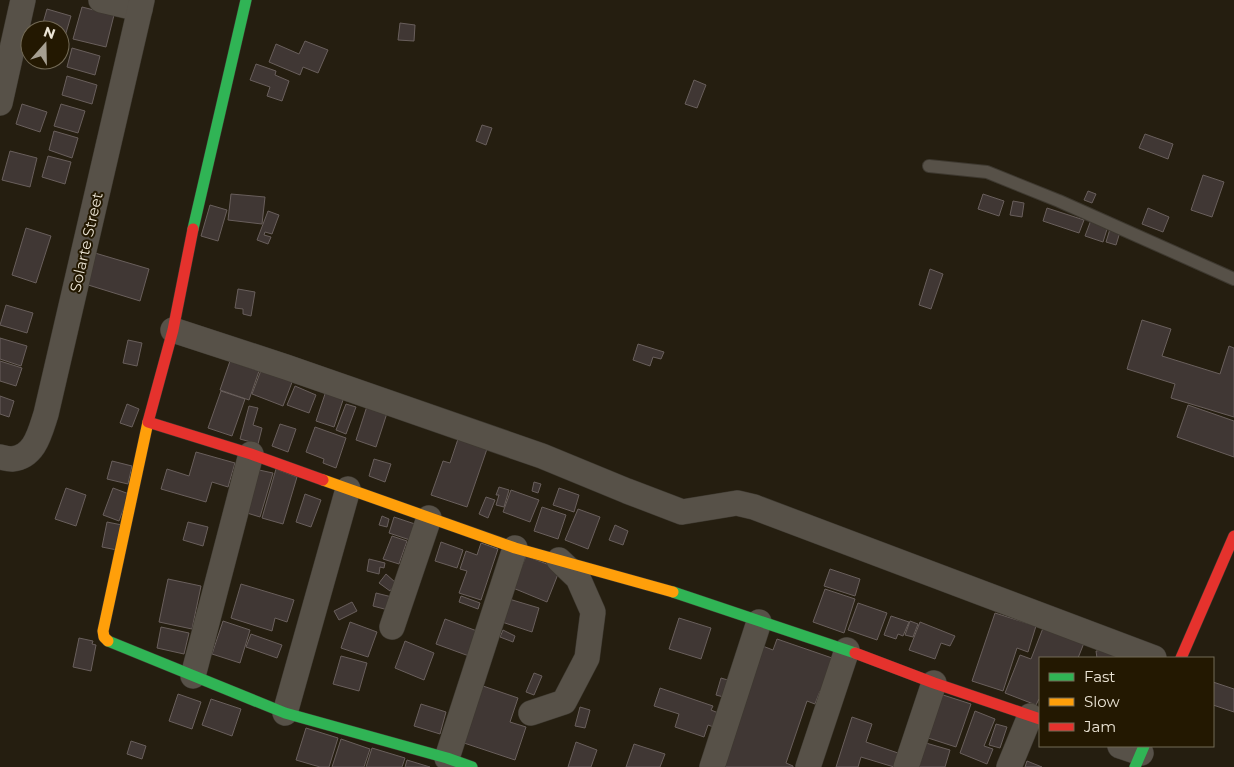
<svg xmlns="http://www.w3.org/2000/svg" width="1234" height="767" viewBox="0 0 1234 767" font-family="Montserrat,sans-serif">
<rect width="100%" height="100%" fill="#251e10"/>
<g fill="#403734" stroke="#695f5c">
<path d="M82 7 114 15 106 47 73 39Z"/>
<path d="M47 9 71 16 63 43 60 42V30H41Z"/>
<path d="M400 23 415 25 414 41 398 40Z"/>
<path d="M305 41 328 50 318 73 303 67 300 75 269 62 276 44 299 54Z"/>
<path d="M72 48 100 56 95 75 67 67Z"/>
<path d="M256 64 276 71 275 75 289 81 282 101 267 96 270 87 250 80Z"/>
<path d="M67 76 97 85 92 104 62 95Z"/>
<path d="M694 80 706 85 697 108 685 104Z"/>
<path d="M22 104 47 112 40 132 16 124Z"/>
<path d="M61 104 85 111 78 133 54 126Z"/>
<path d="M482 125 492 128 486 145 476 141Z"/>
<path d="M54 131 78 138 72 158 49 150Z"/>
<path d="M1145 134 1173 144 1168 159 1139 148Z"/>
<path d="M10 151 37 158 30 187 2 180Z"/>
<path d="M48 156 71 162 65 184 42 177Z"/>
<path d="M1203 175 1224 182 1212 217 1191 210Z"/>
<path d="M1088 191 1096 194 1092 203 1084 200Z"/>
<path d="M231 194 265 197 262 224 228 220Z"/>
<path d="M983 194 1004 201 999 216 978 209Z"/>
<path d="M1013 201 1024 203 1022 217 1010 215Z"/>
<path d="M210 205 227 210 218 241 201 236Z"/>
<path d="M1047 208 1084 220 1079 233 1043 221Z"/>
<path d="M1148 208 1169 217 1163 232 1142 224Z"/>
<path d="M268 211 279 215 272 234 265 232 264 235 271 237 268 244 257 240Z"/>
<path d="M1091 220 1108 226 1103 242 1085 236Z"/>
<path d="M26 228 51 236 36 283 12 275Z"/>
<path d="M1110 229 1120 232 1116 245 1106 242Z"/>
<path d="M95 253 149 269 140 301 85 284Z"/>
<path d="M930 269 943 274 931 309 919 305Z"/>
<path d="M238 289 255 292 251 316 243 314V309L235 308Z"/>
<path d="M6 305 33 313 27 333 0 325Z"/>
<path d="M1142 320 1171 329 1162 356 1220 374 1229 346 1234 348V417L1171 398 1175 384 1127 369Z"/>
<path d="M0 338 27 346 21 366 0 359Z"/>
<path d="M128 340 142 343 137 366 123 363Z"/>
<path d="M638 344 664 352 661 359 653 357 650 366 633 360Z"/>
<path d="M0 361 22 368 16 386 0 381Z"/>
<path d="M230 361 259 371 249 400 220 390Z"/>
<path d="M263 365 294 377 283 406 252 394Z"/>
<path d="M295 386 316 395 309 413 287 405Z"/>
<path d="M221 391 245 399 232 436 208 428Z"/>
<path d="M326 391 344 397 334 427 316 421Z"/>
<path d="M0 396 14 401 9 417 0 414Z"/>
<path d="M368 403 388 410 376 447 356 440Z"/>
<path d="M127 404 139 409 132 427 120 423Z"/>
<path d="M346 404 356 407 346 434 336 430Z"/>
<path d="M1188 405 1234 421V457L1177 437Z"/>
<path d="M249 406 258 408 253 425 262 428 258 444 240 439Z"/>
<path d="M280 424 296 429 288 452 272 446Z"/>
<path d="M315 427 346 438 336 468 323 463 324 459 306 452Z"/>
<path d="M459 436 488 446 467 507 431 495 443 461 450 463Z"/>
<path d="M196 452 235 463 228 487 212 482 206 502 161 489 167 469 189 476Z"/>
<path d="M374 459 391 464 385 482 369 476Z"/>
<path d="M112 461 132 466 128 484 107 479Z"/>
<path d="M276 469 297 477 283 524 262 518Z"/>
<path d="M259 470 273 473 260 517 247 513Z"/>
<path d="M534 482 541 484 538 493 532 491Z"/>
<path d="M499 487 509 490 504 507 496 505 499 495H496Z"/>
<path d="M66 488 86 495 76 526 55 519Z"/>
<path d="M113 488 129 494 119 521 103 515Z"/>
<path d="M559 488 579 495 574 512 553 505Z"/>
<path d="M511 490 539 500 530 522 503 512Z"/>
<path d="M305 494 321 500 311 527 296 522Z"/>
<path d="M486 497 495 500 488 518 479 514Z"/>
<path d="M542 507 566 515 558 539 534 531Z"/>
<path d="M578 509 600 517 588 549 565 540Z"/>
<path d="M382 516 389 519 387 527 379 525Z"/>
<path d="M394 517 418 525 413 541 389 533Z"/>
<path d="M107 522 122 525 117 550 102 547Z"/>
<path d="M188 522 208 527 203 546 183 540Z"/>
<path d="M615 525 628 531 623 545 609 540Z"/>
<path d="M392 536 407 541 399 564 383 559Z"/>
<path d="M441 542 463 550 457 568 435 561Z"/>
<path d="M481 543 498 549 481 600 459 593 467 571 460 569 466 551 477 555Z"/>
<path d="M526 556 560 569 547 602 513 588Z"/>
<path d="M369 559 385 563 384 568 380 567 379 574 367 571Z"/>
<path d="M830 569 860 579 855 596 824 586Z"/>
<path d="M386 574 396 583 390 591 379 583Z"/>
<path d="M168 579 201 586 192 629 159 622Z"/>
<path d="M241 584 294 600 287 622 275 618 272 631 231 618Z"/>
<path d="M825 589 855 599 844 633 813 622Z"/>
<path d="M376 593 392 597 388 610 373 606Z"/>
<path d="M461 596 480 603 478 609 459 602Z"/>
<path d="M509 599 539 608 532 632 502 622Z"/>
<path d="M352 602 357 611 339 620 334 611Z"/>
<path d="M858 603 887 613 877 640 848 630Z"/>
<path d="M995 613 1036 626 1028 652 1017 648 1003 691 972 681Z"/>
<path d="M891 616 909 622 903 636 898 634 896 639 884 635Z"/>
<path d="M679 618 711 628 701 659 669 649Z"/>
<path d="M445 619 477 631 469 656 436 644Z"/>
<path d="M223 621 250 630 240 663 212 654Z"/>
<path d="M910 621 918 624 913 637 905 635Z"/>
<path d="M350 622 377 632 368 657 341 648Z"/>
<path d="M920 622 955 636 950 646 941 643 935 659 909 650Z"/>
<path d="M161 627 189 633 184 654 157 648Z"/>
<path d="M1043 628 1084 643 1078 658H1040V699H1039L1036 705 1005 693 1020 655 1031 659Z"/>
<path d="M503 630 515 636 513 642 500 637Z"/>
<path d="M251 634 282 645 277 658 246 647Z"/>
<path d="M79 638 93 641 92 644 96 645 91 671 73 667Z"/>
<path d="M777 639 835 659 823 692 820 691 815 704 807 701 786 763 793 766V767H719L760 645 773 650Z"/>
<path d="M405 641 434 653 424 680 395 668Z"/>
<path d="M1116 648 1117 658H1097L1096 651Z"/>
<path d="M341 656 367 663 359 691 333 684Z"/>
<path d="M534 673 542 676 534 695 526 692Z"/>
<path d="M721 678 731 681 727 698 716 695Z"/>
<path d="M1213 682 1234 689V712L1213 705Z"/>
<path d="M483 686 518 698 510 722 526 727 515 760 464 743Z"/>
<path d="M660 688 713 706 711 710 721 714 716 728 708 725 704 737 675 727 679 714 654 706Z"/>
<path d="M178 694 201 702 192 729 169 721Z"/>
<path d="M940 694 971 704 956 747 925 737Z"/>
<path d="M211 699 241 709 232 736 202 725Z"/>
<path d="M421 704 446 712 440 734 414 726Z"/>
<path d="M580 707 590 710 585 728 575 726Z"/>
<path d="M975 711 995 719 984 746 993 749 987 764 960 753Z"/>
<path d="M852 717 872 724 866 742 898 753 894 767 861 757 858 767H836Z"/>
<path d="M996 724 1007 727 1000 748 989 745Z"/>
<path d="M306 728 338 738 329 767H320L296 760Z"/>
<path d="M341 739 370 749 364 767H332Z"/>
<path d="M131 741 146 746 142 759 127 754Z"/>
<path d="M576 742 597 750 591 767H568Z"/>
<path d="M926 743 950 750 945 767H919Z"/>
<path d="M634 744 665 754 660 767H626Z"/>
<path d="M372 748 405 758 402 767H366Z"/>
<path d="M407 760 430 767H405Z"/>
<path d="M1027 761 1042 767H1025Z"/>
</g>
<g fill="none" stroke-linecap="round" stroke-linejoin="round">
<g stroke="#3e3930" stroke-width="14">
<path id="lane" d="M929 166 987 172 1059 201 1234 279"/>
</g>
<g stroke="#3e3930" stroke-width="26">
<g id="street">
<path d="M101 0 140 9"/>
<path d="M0 103 23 0"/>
<path d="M173 330 286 367 542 456 627 491 682 512 737 503 754 507 1154 658"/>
<path d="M0 457C4 458 8 459 12 459 35 457 40 432 46 414L142 0"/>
<path d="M392 627 429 518"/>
<path d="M193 676 251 454"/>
<path d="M285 713 348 489"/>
<path d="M531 713 564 702 587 658 593 612 578 578 559 560"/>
<path d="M1120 746 1141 753"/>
<path d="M447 758 515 548"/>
<path d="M712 767 759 622"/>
<path d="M808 767 847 650"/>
<path d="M906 767 934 683"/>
<path d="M1009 767 1030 716"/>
</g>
</g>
<g stroke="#3e3930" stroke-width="12">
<g id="fast">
<path d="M193 229 246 0"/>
<path d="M673 592 855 653"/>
<path d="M108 641 285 713 447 758 472 767"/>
<path d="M1135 767 1144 746"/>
</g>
</g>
<g stroke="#3e3930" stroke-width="12">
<g id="slow">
<path d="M323 480 515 548 673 592"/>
<path d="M108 641 104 637 103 631 148 422"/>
</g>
</g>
<g stroke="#3e3930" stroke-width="12">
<g id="jam">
<path d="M193 229 173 330 148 422 251 454 323 480"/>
<path d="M855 653 934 683 1040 719"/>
<path d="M1181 658 1234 536"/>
</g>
</g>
<use href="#lane" stroke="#575148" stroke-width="12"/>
<use href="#street" stroke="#575148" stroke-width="25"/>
<use href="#fast" stroke="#30b455" stroke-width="11"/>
<use href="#slow" stroke="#ff9f0a" stroke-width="11"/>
<use href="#jam" stroke="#e5322d" stroke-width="11"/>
</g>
<g text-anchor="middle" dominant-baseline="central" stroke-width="4" stroke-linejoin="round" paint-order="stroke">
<g font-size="15" fill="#ece5d6" stroke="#231801">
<text transform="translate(86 242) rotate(-77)">Solarte Street</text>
</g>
</g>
<rect x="1039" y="657" width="175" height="90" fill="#231801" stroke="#736a56"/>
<rect x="1049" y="673" width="25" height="8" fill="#30b455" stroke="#736a56"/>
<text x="1084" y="682" font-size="15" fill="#ece5d6">Fast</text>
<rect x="1049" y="698" width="25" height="8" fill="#ff9f0a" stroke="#736a56"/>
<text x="1084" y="707" font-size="15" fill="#ece5d6">Slow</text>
<rect x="1049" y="723" width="25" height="8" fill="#e5322d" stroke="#736a56"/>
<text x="1084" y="732" font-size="15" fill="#ece5d6">Jam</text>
<g transform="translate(45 45) rotate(20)"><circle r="24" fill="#231801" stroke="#736a56"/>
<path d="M0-4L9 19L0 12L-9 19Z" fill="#a69f91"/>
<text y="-8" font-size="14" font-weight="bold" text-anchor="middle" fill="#ece5d6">N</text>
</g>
</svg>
